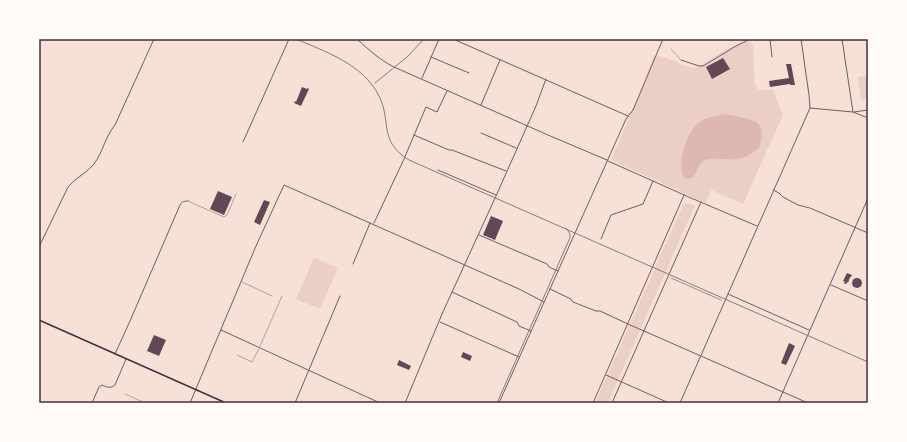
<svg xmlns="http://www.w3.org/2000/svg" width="907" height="442" viewBox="0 0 907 442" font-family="Commissioner,sans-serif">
<rect width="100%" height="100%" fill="#f7e1d7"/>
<g fill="#ebcfc5">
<path d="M748 40 753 46 755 86 760 90H773L783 115 743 204 711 190 706 203 611 160 642 87 654 56C671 55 682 69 696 68L725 50Z"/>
<path d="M868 76V98L861 100 858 77Z"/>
<path d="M684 203 695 205 608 403H595Z"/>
<path d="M314 258 338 268 320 309 296 299Z"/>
</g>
<path fill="#dcb8b0" d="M725 114C734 116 750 118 757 123 764 128 762 143 758 149 754 152 747 157 742 158 731 161 716 157 705 160 696 163 698 183 684 178 676 163 687 130 701 121 708 117 717 115 725 114Z"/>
<g fill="#644757">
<path d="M723 58 730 69 712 79 706 67Z"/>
<path d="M786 64H791L795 85H790V84L770 87 769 81 789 78Z"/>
<path d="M302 87 307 89V88L309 89 301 106 294 103 295 101 296 102Z"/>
<path d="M218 191 232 197 224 215 210 209Z"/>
<path d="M264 200 270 202 260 225 254 222Z"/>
<path d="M491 216 503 221 495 240 483 235Z"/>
<path d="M847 273 852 275 851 277H850L848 283 847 282 846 284H844L845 282 843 281Z"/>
<circle cx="857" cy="283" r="5"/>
<path d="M154 335 166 340 159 356 147 351Z"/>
<path d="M789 343 795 346 786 365 781 363Z"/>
<path d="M463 352 472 356 470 361 461 357Z"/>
<path d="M399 360 411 366 409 370 397 365Z"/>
</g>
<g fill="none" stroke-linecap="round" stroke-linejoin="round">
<path stroke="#4a2c40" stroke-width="0.5" d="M671 278 721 300"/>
<g stroke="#755966" stroke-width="0.5">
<path d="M671 49 680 59"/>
<path d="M190 202 224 217 227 215 236 194"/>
<path d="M242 282 272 296"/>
<path d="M260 346 282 296"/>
<path d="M237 355 252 362 259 349"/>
<path d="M125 394 145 403"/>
</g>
<g stroke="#755966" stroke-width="1">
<path d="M357 39C369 50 380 60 394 67L548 135 607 160"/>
<path d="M453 39 628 116"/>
<path d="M770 39 772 57"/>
<path d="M842 39 853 112"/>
<path d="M431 57 469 73"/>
<path d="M681 60 699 66H703L736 46 750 39"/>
<path d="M422 78 439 39"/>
<path d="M481 105 500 60"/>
<path d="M810 108 853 112 868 118"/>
<path d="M854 112 868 110"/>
<path d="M481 133 516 148"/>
<path d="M414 135 449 150H452L506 171"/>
<path d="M243 142 289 39"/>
<path d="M438 170 496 195"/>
<path d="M773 190 779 193 783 197 798 205 810 208 868 233"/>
<path d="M374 223 404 159 426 107 437 112 447 91"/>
<path d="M479 235 547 264 549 267 558 271"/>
<path d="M601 239 611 215 643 204 653 181"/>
<path d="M39 247 68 187C75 178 87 173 94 164 103 152 105 137 115 125L154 39"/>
<path d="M353 264 370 223"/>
<path d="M831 285 868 301"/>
<path d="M550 289 571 299 573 302 596 311H600L628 324 808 403"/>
<path d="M452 292 517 322 519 326 531 331"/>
<path d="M728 294 809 330"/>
<path d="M440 322 519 357"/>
<path d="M221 330 380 403"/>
<path d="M115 354 130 321 180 205C182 201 185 201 189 201"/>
<path d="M606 375 669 403"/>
<path d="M190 403 256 246 284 185 519 289 544 302"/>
<path d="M295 403 340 296"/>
<path d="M405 403 442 314 496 196 536 106 546 79"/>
<path d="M680 403 810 108 809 95 801 39"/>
</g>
<g stroke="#755966" stroke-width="1">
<path d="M608 161 691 198 757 226"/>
<path d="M92 403 99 387 102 385C107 387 110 389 115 385L126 359"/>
<path d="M499 403 626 119 633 110 663 39"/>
<path d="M593 403 684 195"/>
<path d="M612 403 701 202"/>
<path d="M778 403 868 198"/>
</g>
<path stroke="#4a2c40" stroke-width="1.5" d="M39 320 226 403"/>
<g stroke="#8f747c" stroke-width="1">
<path d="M296 39C326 52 363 64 379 96 392 122 378 141 409 160L868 362"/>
<path d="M497 403 569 240C571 236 570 232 566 228"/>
</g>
<path stroke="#8f747c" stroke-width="1" d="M375 83 407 57 424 39"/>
</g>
<rect width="907" height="442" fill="none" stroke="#fffaf5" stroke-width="80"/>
<rect x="40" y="40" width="827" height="362" fill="none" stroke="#4a2c40" stroke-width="1.5"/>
</svg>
